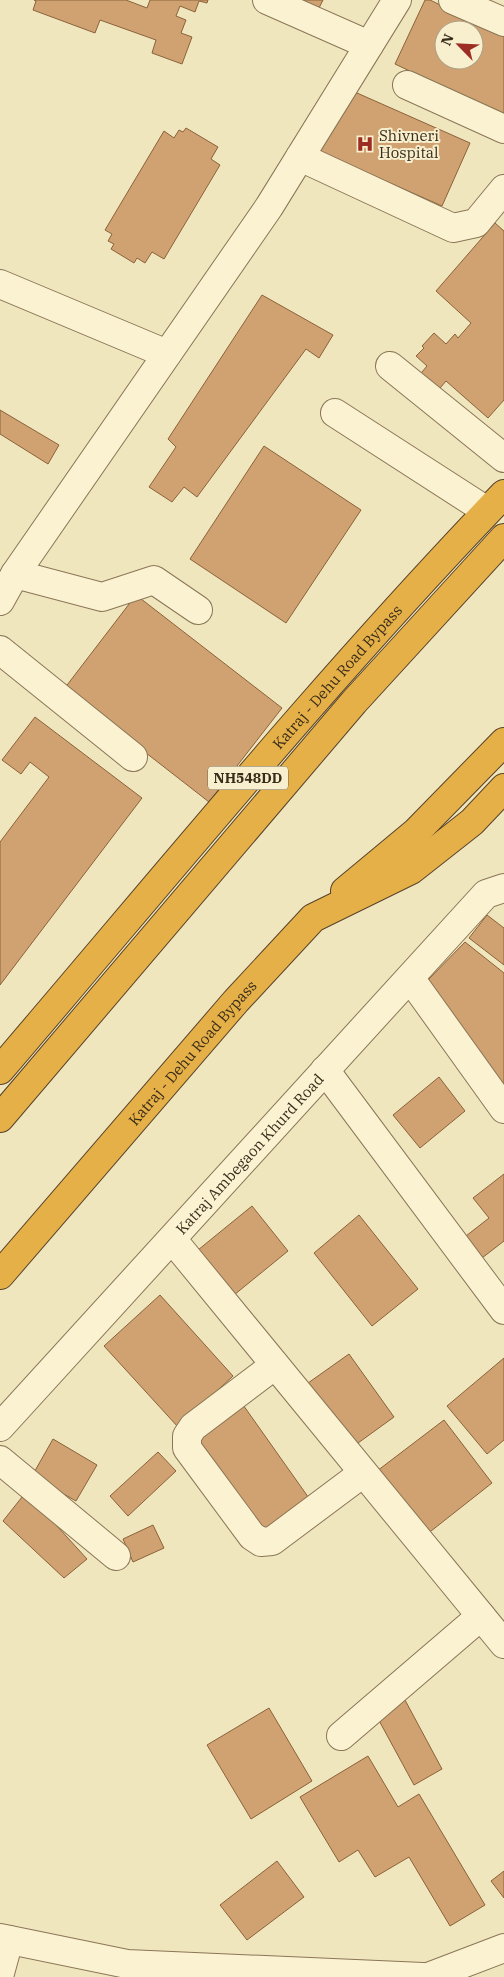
<svg xmlns="http://www.w3.org/2000/svg" width="504" height="1977" viewBox="0 0 504 1977" font-family="'IBM Plex Serif',serif">
<rect width="100%" height="100%" fill="#f0e6be"/>
<g fill="#d1a271" stroke="#8a623a" fill-rule="evenodd">
<path d="M34 0H126L147 8 150 0H208L207 3 199 1 195 12 180 6 176 16 186 20 181 33 192 37 182 64 152 53 156 40 100 20 95 33 33 10 36 1Z"/>
<path d="M300 0H323L319 8Z"/>
<path d="M425 0H430L504 36V116L395 64ZM444 30H474V60H444Z"/>
<path d="M348 89 470 143 442 206 320 152Z"/>
<path d="M186 128 218 147 211 159 220 165 164 259 152 252 145 263 137 258 134 263 111 249 114 244 108 241 112 234 105 230 164 131 174 138 179 130 183 132Z"/>
<path d="M495 223 504 231V400L488 418 446 381 435 394 417 378 427 366 416 356 424 348 422 346 434 333 446 344 455 334 458 338 471 323 436 291Z"/>
<path d="M262 295 333 335 319 358 306 349 197 497 184 487 172 502 149 487 176 447 168 439Z"/>
<path d="M0 410 59 445 48 464 0 434Z"/>
<path d="M264 446 361 510 286 623 190 559Z"/>
<path d="M136 595 282 708 209 802 64 689Z"/>
<path d="M35 717 142 798 0 985V842L49 777 30 762 21 774 2 760Z"/>
<path d="M487 915 504 928V965L469 938Z"/>
<path d="M465 942 504 973V1089L425 983Z"/>
<path d="M439 1077 465 1111 420 1148 393 1115Z"/>
<path d="M504 1174V1241L482 1258 466 1236 489 1218 473 1198Z"/>
<path d="M252 1206 288 1251 234 1295 198 1250Z"/>
<path d="M359 1215 418 1289 372 1326 314 1253Z"/>
<path d="M160 1295 233 1376 178 1427 104 1346Z"/>
<path d="M349 1354 394 1417 347 1451 301 1388Z"/>
<path d="M504 1358V1440L487 1454 447 1406Z"/>
<path d="M241 1402 311 1501 262 1536 192 1437Z"/>
<path d="M444 1420 492 1483 426 1535 377 1471Z"/>
<path d="M53 1439 97 1465 76 1501 32 1476Z"/>
<path d="M158 1452 176 1471 128 1516 110 1496Z"/>
<path d="M26 1492 87 1559 64 1578 3 1521Z"/>
<path d="M153 1525 164 1548 133 1562 123 1539Z"/>
<path d="M405 1700 442 1769 414 1785 376 1715Z"/>
<path d="M269 1708 312 1781 251 1819 207 1745Z"/>
<path d="M368 1756 398 1807 419 1794 485 1905 450 1926 409 1857 375 1877 358 1850 339 1862 300 1797Z"/>
<path d="M277 1861 304 1897 247 1940 220 1905Z"/>
<path d="M504 1871V1898L491 1881Z"/>
</g>
<g fill="none" stroke-linecap="round" stroke-linejoin="round">
<g stroke="#8a7656" stroke-width="30">
<g id="minor">
<path d="M267 0 369 45"/>
<path d="M453 0 504 22"/>
<path d="M407 85 504 129"/>
<path d="M300 157 453 228 476 223 504 189"/>
<path d="M0 284 167 354"/>
<path d="M390 366 504 458"/>
<path d="M335 413 487 511"/>
<path d="M15 574 102 597 154 580 198 610"/>
<path d="M0 601 15 574 269 207 397 0"/>
<path d="M0 650 133 757"/>
<path d="M410 978 504 1109"/>
<path d="M325 1070 504 1310"/>
<path d="M172 1239 504 1644"/>
<path d="M275 1365 193 1427 187 1436V1448L252 1536 261 1542 272 1541 363 1473"/>
<path id="s1" d="M0 1427 486 894 504 888"/>
<path d="M0 1460 116 1556"/>
<path d="M341 1736 481 1616"/>
<path d="M0 1938 127 1964 423 1977"/>
<path d="M0 1973 9 1940"/>
<path d="M428 1977 504 1948"/>
</g>
</g>
<g stroke="#57432b" stroke-width="30">
<g id="highway">
<path d="M345 891 416 832 504 742"/>
<path id="s2" d="M0 1070C166 876 327 678 504 494"/>
<path d="M0 1118 354 702 504 538"/>
<path id="s3" d="M0 1275 236 1001 313 918 411 870 472 822 504 788"/>
</g>
</g>
<use href="#minor" stroke="#fbf2d2" stroke-width="28"/>
<use href="#highway" stroke="#e6b048" stroke-width="28"/>
</g>
<defs>
<g id="hospital-bare" transform="scale(1.35)"><path d="M-5-5h3v3.5h4V-5h3V5h-3V1.5h-4V5h-3Z" fill="#9d2d22" stroke="#f7efce" stroke-width="2.5" paint-order="stroke"/></g>
</defs>
<g fill-rule="evenodd">
<use href="#hospital-bare" x="365" y="144"/>
</g>
<g text-anchor="middle" dominant-baseline="central" stroke-width="4" stroke-linejoin="round" paint-order="stroke">
<rect fill="#f7efce" stroke="#716651" stroke-width="1" x="208" y="766.5" width="80" height="23" rx="4"/>
<g font-size="14" font-weight="bold" fill="#382c1b">
<text x="248" y="778">NH548DD</text>
</g>
<g font-size="15" fill="#382c1b" stroke="#f7efce" text-anchor="start">
<text x="379" y="135">Shivneri<tspan x="379" dy="17">Hospital</tspan></text>
</g>
<g font-size="15" fill="#382c1b" stroke="#f7efce">
<text stroke="none"><textPath href="#s2" startOffset="518">Katraj - Dehu Road Bypass</textPath></text>
<text stroke="none"><textPath href="#s3" startOffset="294">Katraj - Dehu Road Bypass</textPath></text>
<text stroke="none"><textPath href="#s1" startOffset="370">Katraj Ambegaon Khurd Road</textPath></text>
</g>
</g>
<g transform="translate(459 45) rotate(294)"><circle r="24" fill="#f7efce" stroke="#aba186"/>
<path d="M0-4L9 19L0 12L-9 19Z" fill="#9d2d22"/>
<text y="-8" font-size="14" font-weight="bold" text-anchor="middle" fill="#382c1b">N</text>
</g>
</svg>
